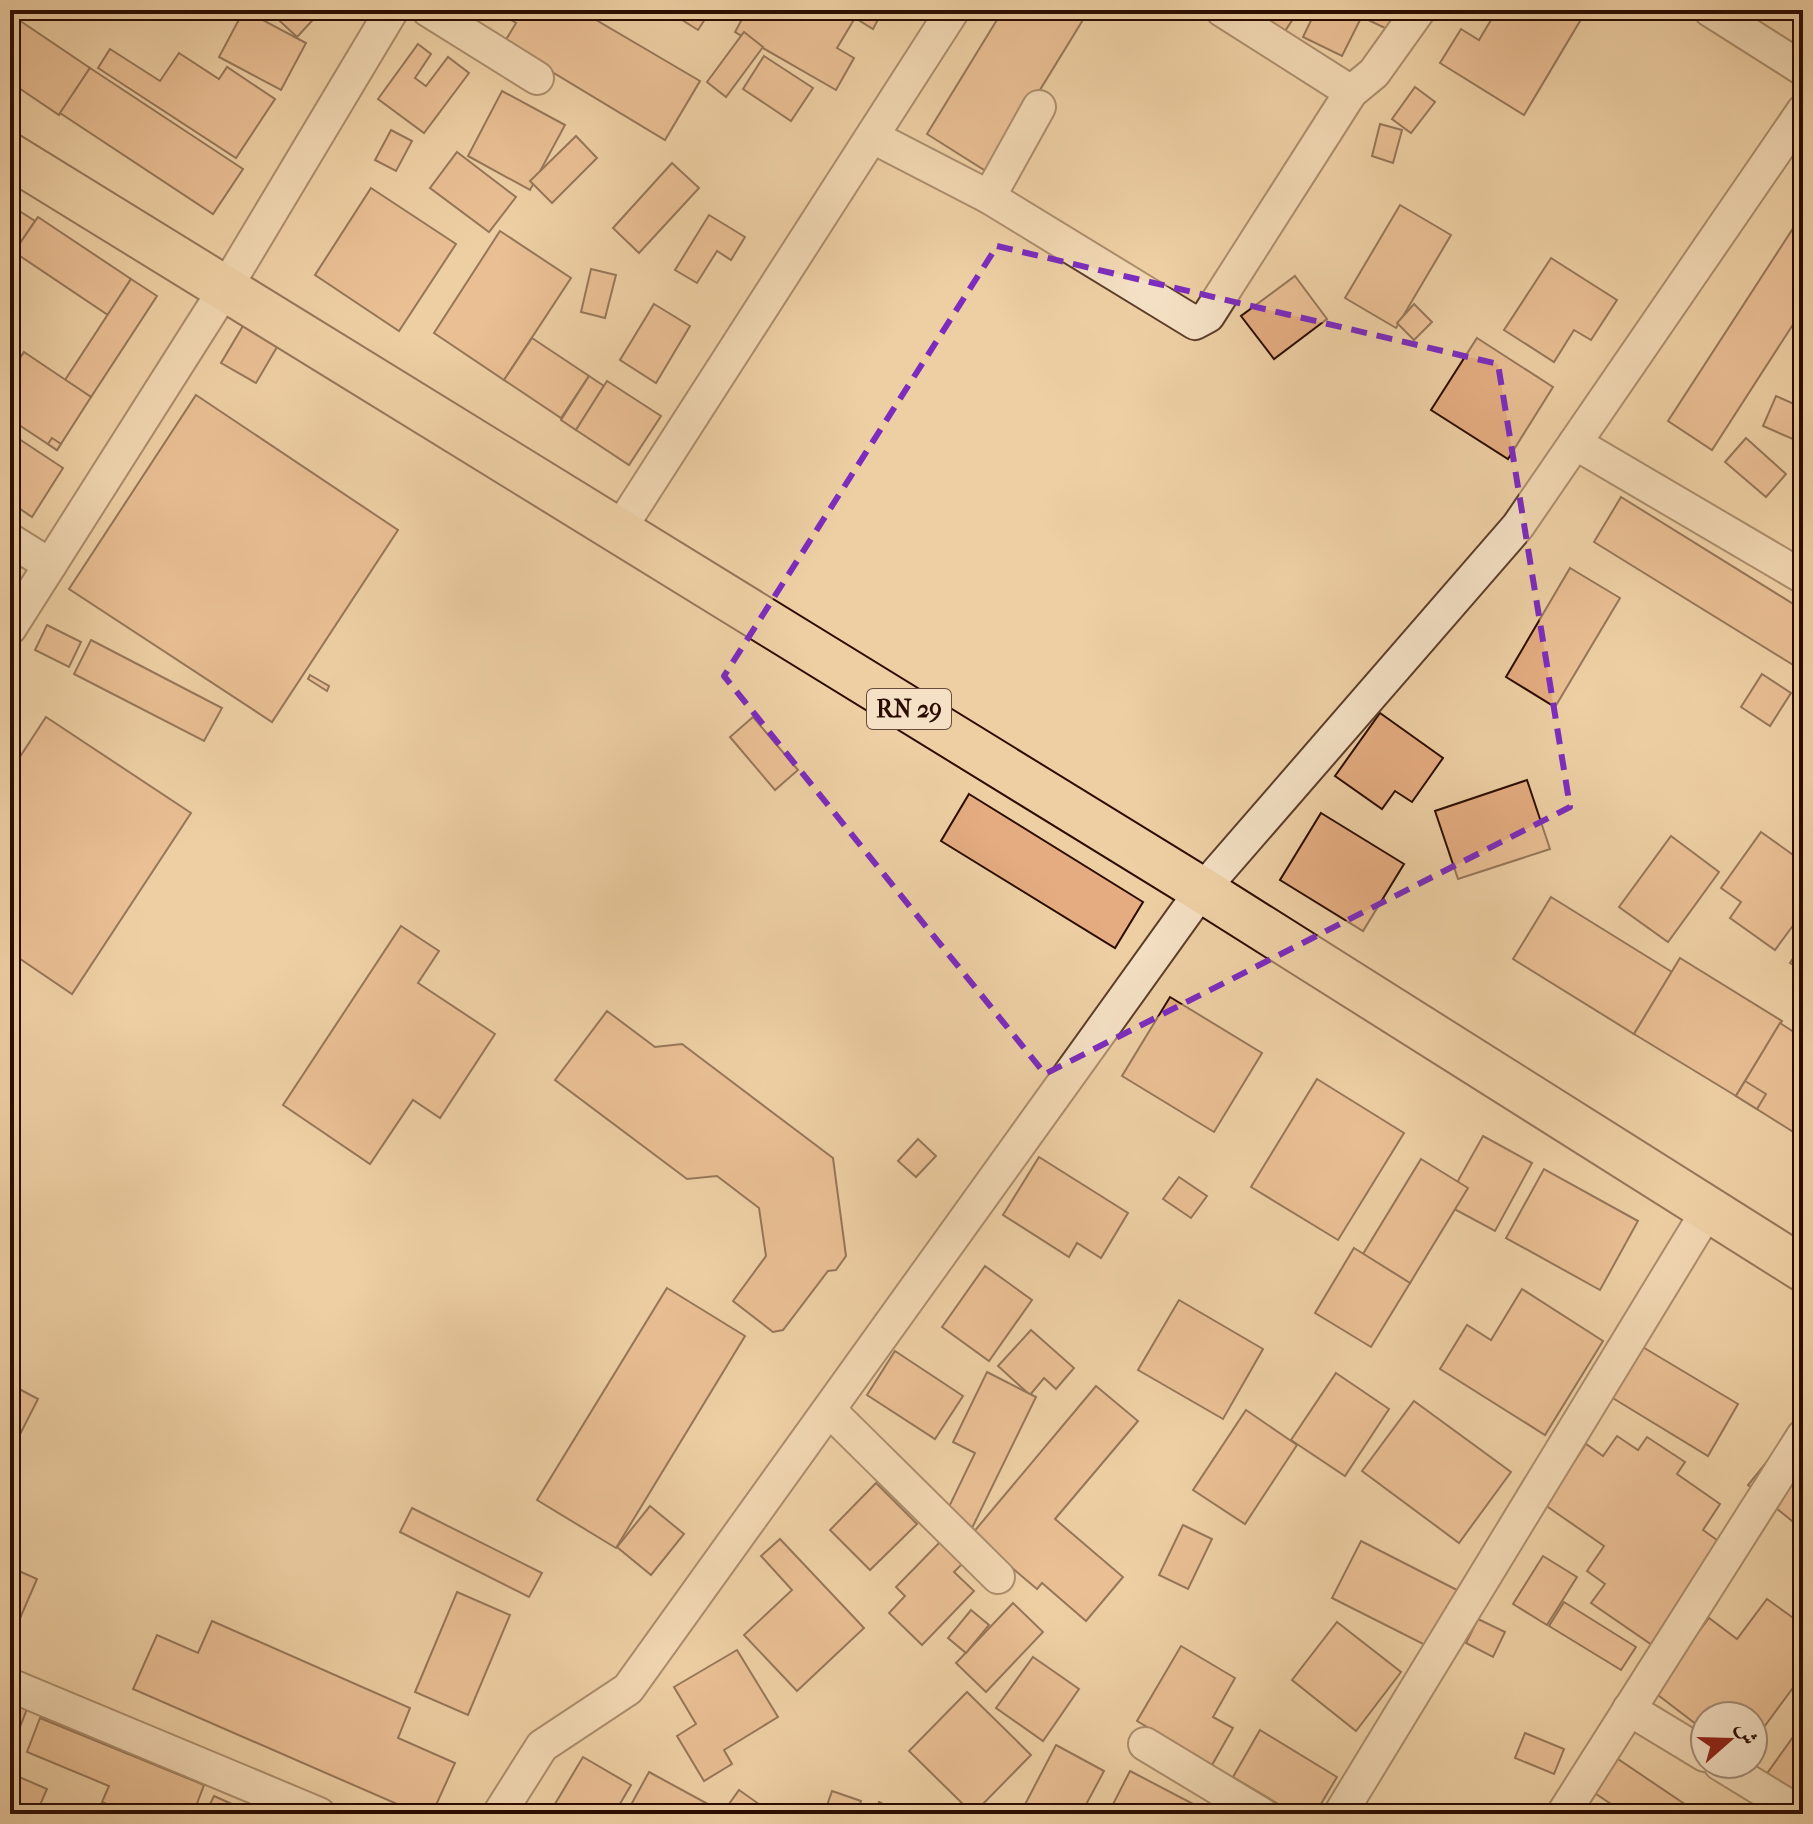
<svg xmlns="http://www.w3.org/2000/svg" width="1813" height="1824" viewBox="0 0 1813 1824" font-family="'IM FELL French Canon',Amiri,serif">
<rect width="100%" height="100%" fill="#eecfa4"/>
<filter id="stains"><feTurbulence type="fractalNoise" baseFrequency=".0025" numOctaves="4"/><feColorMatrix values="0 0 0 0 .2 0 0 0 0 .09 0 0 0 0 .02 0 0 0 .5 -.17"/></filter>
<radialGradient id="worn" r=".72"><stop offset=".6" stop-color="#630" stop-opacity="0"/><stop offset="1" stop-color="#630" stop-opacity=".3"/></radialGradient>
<g fill="#e4ac80" stroke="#2b0c00" stroke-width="2">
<path d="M244 10 306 43 281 90 219 57Z"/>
<path d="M268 10H322L297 37Z"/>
<path d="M495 10H579L700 81 665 140 504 43 516 23Z"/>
<path d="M666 10H711L698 30Z"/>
<path d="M747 10H883L873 29 855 18 837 48 854 58 836 90 735 32Z"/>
<path d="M1003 10H1089L989 173 927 134Z"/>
<path d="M1255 10H1299L1285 31Z"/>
<path d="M1316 10H1365L1342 56 1303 37Z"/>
<path d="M1368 10H1387L1395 14 1387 29 1364 18Z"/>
<path d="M1497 10H1562L1580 21 1524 115 1440 63 1461 29 1479 40Z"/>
<path d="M10 14 90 68 59 115 10 82Z"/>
<path d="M744 32 763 47 726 97 707 82Z"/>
<path d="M418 44 431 54 415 78 426 86 448 57 469 73 424 133 378 99Z"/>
<path d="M110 49 160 81 179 53 219 79 227 67 275 99 236 158 98 68Z"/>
<path d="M764 56 813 88 791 121 743 89Z"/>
<path d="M90 68 243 169 213 214 60 113Z"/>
<path d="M1415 87 1435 102 1411 133 1392 119Z"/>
<path d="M502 91 565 125 530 190 468 156Z"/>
<path d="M1380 124 1402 130 1393 163 1372 156Z"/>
<path d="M391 130 412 141 396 171 375 160Z"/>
<path d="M576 136 597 158 552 203 530 181Z"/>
<path d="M457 152 516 197 489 232 430 188Z"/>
<path d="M672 163 699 188 639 253 613 228Z"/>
<path d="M371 188 456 244 399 331 315 275Z"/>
<path d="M10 205 35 221 14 252 10 249Z"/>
<path d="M1400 205 1451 235 1396 328 1345 298Z"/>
<path d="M1803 213V309L1712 450 1668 421Z"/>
<path d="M709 215 745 237 731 260 717 251 697 283 675 270Z"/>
<path d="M38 217 131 279 108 315 14 252Z"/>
<path d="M500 231 571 278 504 380 434 333Z"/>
<path d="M1551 258 1617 300 1591 340 1574 330 1554 362 1504 330Z"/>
<path d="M591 269 616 275 605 318 581 312Z"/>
<path d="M1295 276 1327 319 1274 359 1241 316Z"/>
<path d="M131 279 157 296 91 397 65 380Z"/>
<path d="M654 304 690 326 656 383 620 360Z"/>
<path d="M1414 304 1432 322 1414 340 1397 323Z"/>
<path d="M243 326 277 347 256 383 221 363Z"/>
<path d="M532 338 589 376 561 418 504 380Z"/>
<path d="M1477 338 1553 387 1508 459 1431 410Z"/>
<path d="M24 352 91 397 57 450 10 419V373Z"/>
<path d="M589 376 604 386 576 430 561 420Z"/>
<path d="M607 381 661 416 629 465 576 430Z"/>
<path d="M196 395 398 530 272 722 69 589Z"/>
<path d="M1776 396 1803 408V420L1795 440 1763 426Z"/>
<path d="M10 433 63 468 32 517 10 502Z"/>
<path d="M52 438 61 444 57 450 48 444Z"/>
<path d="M1746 438 1786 474 1766 497 1725 462Z"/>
<path d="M1621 497 1803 610V671L1594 542Z"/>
<path d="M1570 568 1620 598 1555 707 1506 677Z"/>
<path d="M47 625 81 642 69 667 35 650Z"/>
<path d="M91 640 222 708 204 741 74 674Z"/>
<path d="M1762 674 1791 693 1770 726 1741 707Z"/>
<path d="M310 675 329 686 327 691 308 679Z"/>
<path d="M1380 713 1443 758 1412 802 1395 791 1382 809 1335 776Z"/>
<path d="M46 717 191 813 72 994 10 952V772Z"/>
<path d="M753 717 798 770 775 790 730 737Z"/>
<path d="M1527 780 1550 849 1458 879 1435 811Z"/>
<path d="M969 794 1143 902 1115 948 941 841Z"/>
<path d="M1321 813 1404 864 1363 931 1280 880Z"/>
<path d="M1761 832 1803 862V912L1775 950 1730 918 1741 902 1721 888Z"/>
<path d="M1671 836 1719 872 1668 942 1619 907Z"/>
<path d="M1551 897 1672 972 1634 1034 1513 959Z"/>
<path d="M401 926 439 951 418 983 495 1034 440 1118 413 1100 370 1164 283 1105Z"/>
<path d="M1803 943V971L1790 963Z"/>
<path d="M1680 958 1782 1021 1736 1096 1634 1034Z"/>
<path d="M1170 997 1262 1053 1214 1132 1122 1076Z"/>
<path d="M607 1011 655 1047 682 1044 833 1158 846 1256 836 1270 828 1271 783 1330 773 1332 733 1301 766 1256 759 1208 717 1176 687 1179 555 1080Z"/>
<path d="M1780 1023 1803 1038V1138L1736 1096Z"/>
<path d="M1317 1079 1404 1133 1338 1240 1251 1187Z"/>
<path d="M1745 1081 1766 1094 1757 1109 1736 1096Z"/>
<path d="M1483 1136 1532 1163 1495 1231 1445 1204Z"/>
<path d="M918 1139 936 1156 916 1177 898 1161Z"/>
<path d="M1039 1157 1128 1213 1101 1258 1077 1243 1069 1257 1003 1215Z"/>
<path d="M1421 1159 1468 1188 1410 1283 1363 1254Z"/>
<path d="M1544 1169 1638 1221 1600 1290 1506 1238Z"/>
<path d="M1179 1177 1207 1196 1191 1218 1163 1199Z"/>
<path d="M1354 1248 1410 1283 1371 1347 1315 1313Z"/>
<path d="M985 1266 1032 1300 989 1361 942 1327Z"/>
<path d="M667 1288 745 1336 616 1548 537 1500Z"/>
<path d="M1522 1289 1603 1341 1545 1435 1440 1369 1467 1325 1491 1340Z"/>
<path d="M1179 1300 1263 1349 1223 1419 1138 1370Z"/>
<path d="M1031 1330 1074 1368 1056 1389 1044 1378 1030 1395 998 1366Z"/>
<path d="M1641 1346 1738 1404 1708 1456 1611 1397Z"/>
<path d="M895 1351 963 1396 935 1439 867 1395Z"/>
<path d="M987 1372 1036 1397 972 1528 945 1515 975 1453 953 1442Z"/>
<path d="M1336 1373 1389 1409 1345 1476 1291 1440Z"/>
<path d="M10 1384 38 1399 10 1454Z"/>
<path d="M1096 1386 1138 1421 1055 1519 1123 1577 1086 1621 1042 1583 1037 1589 972 1534Z"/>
<path d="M1414 1401 1511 1472 1459 1543 1362 1471Z"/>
<path d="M1246 1410 1297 1445 1245 1524 1193 1490Z"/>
<path d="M1803 1417V1530L1748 1485Z"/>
<path d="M1617 1436 1638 1450 1647 1437 1685 1462 1677 1474 1720 1504 1703 1530 1724 1545 1655 1647 1591 1603 1605 1584 1587 1571 1604 1546 1545 1505 1586 1444 1603 1456Z"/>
<path d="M876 1483 917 1524 870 1570 830 1530Z"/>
<path d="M650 1506 684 1534 651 1575 617 1547Z"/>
<path d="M412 1508 542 1573 529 1597 400 1532Z"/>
<path d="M1183 1525 1212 1539 1188 1589 1159 1575Z"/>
<path d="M944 1538 966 1560 954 1572 974 1591 922 1645 889 1613 905 1596 896 1587Z"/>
<path d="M780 1539 864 1628 797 1691 744 1635 792 1590 761 1556Z"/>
<path d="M1361 1541 1457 1590 1429 1647 1332 1598Z"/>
<path d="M1543 1556 1577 1577 1547 1625 1513 1604Z"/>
<path d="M10 1567 37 1579 18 1623 10 1619Z"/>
<path d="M457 1592 510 1615 468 1715 415 1692Z"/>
<path d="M1767 1599 1803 1625V1679L1801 1677 1753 1742V1716H1705V1731L1654 1692 1709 1618 1737 1639Z"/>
<path d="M1564 1602 1636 1647 1621 1670 1549 1626Z"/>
<path d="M1013 1603 1043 1632 986 1692 956 1663Z"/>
<path d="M971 1610 989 1625 966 1653 948 1638Z"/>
<path d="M1478 1619 1505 1632 1493 1657 1466 1643Z"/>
<path d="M212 1621 410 1708 398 1738 455 1763 432 1814H420L133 1689 157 1635 198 1653Z"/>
<path d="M1337 1622 1401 1672 1356 1731 1292 1680Z"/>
<path d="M1181 1646 1235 1678 1213 1717 1233 1728 1212 1765 1137 1721Z"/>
<path d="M737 1650 778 1717 724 1750 732 1764 704 1781 677 1736 696 1724 674 1687Z"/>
<path d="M1033 1657 1079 1689 1043 1741 996 1708Z"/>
<path d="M967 1692 1031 1755 973 1814 909 1751Z"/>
<path d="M10 1693 30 1701 10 1753Z"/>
<path d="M40 1718 204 1785 193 1814H132L102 1802 109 1786 27 1752Z"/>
<path d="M1803 1723V1807L1763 1779Z"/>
<path d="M1260 1730 1337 1777 1315 1814H1295L1233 1777Z"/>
<path d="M1525 1733 1564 1749 1554 1774 1515 1758Z"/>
<path d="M1056 1745 1104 1771 1081 1814H1020Z"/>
<path d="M583 1757 631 1785 614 1814H549Z"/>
<path d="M1615 1757 1695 1811 1693 1814H1609L1614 1806 1593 1792Z"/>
<path d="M1130 1771 1197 1806 1193 1814H1108Z"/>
<path d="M649 1772 717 1809 714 1814H626Z"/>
<path d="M10 1773 47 1789 36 1814H10Z"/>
<path d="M739 1790 773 1814H722Z"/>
<path d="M832 1791 861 1801 857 1814H824Z"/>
<path d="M214 1796 254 1814H205Z"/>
<path d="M879 1802 902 1814H873Z"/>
</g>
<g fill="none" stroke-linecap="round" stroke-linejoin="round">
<g stroke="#5c3d29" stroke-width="36">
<g id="street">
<path d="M428 10 537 78"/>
<path d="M1222 10 1351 92"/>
<path d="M1710 10 1803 69"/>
<path d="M873 137 989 197 1195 323 1208 316 1351 92 1374 73 1419 10"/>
<path d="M989 197 1039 107"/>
<path d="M1575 443 1803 577"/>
<path d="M619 530 953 10"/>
<path d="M10 540 50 565"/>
<path d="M10 628 225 289 392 10"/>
<path d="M829 1410 998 1577"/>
<path d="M10 1685 319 1814"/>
<path d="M1629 1709 1705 1755"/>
<path d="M1145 1744 1261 1814"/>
<path d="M1720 1764 1802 1814"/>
<path d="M499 1814 542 1746 628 1689 1202 890 1518 526 1803 111"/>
<path d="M1340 1814 1708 1210"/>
<path d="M1563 1814 1803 1436"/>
</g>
</g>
<g stroke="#2b0c00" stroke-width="48">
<path id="primary" d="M10 156 1202 890 1803 1269"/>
</g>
<use href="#street" stroke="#f4e0c4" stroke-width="32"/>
<use href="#primary" stroke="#eecfa4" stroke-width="44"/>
</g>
<path d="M0 0H1813V1824H0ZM997 246 1498 364 1570 807 1045 1074 724 676Z" fill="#eecfa4" fill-opacity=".55" fill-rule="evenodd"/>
<path fill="none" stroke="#7b2cbf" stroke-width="6" stroke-dasharray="16 10" stroke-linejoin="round" d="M997 246 1498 364 1570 807 1045 1074 724 676Z"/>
<g text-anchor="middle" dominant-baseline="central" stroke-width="6" stroke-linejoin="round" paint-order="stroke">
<rect fill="#f4e0c4" stroke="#674c3b" stroke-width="2" x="867" y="689" width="84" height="40" rx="6"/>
<g font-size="24" font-weight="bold" fill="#2b0c00">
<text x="909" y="709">RN 29</text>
</g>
</g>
<rect width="1813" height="1824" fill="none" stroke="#eecfa4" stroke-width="40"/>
<rect x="12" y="12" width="1789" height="1800" fill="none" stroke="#2b0c00" stroke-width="4"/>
<rect x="20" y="20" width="1773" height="1784" fill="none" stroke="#2b0c00" stroke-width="2"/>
<g transform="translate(1729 1740) rotate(70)"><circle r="38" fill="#f4e0c4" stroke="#a48b76" stroke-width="2"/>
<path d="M0-6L14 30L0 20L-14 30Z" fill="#8f2418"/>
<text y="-12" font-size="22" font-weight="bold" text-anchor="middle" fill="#2b0c00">ش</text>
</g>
<rect width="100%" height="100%" filter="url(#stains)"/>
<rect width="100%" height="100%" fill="url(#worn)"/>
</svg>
